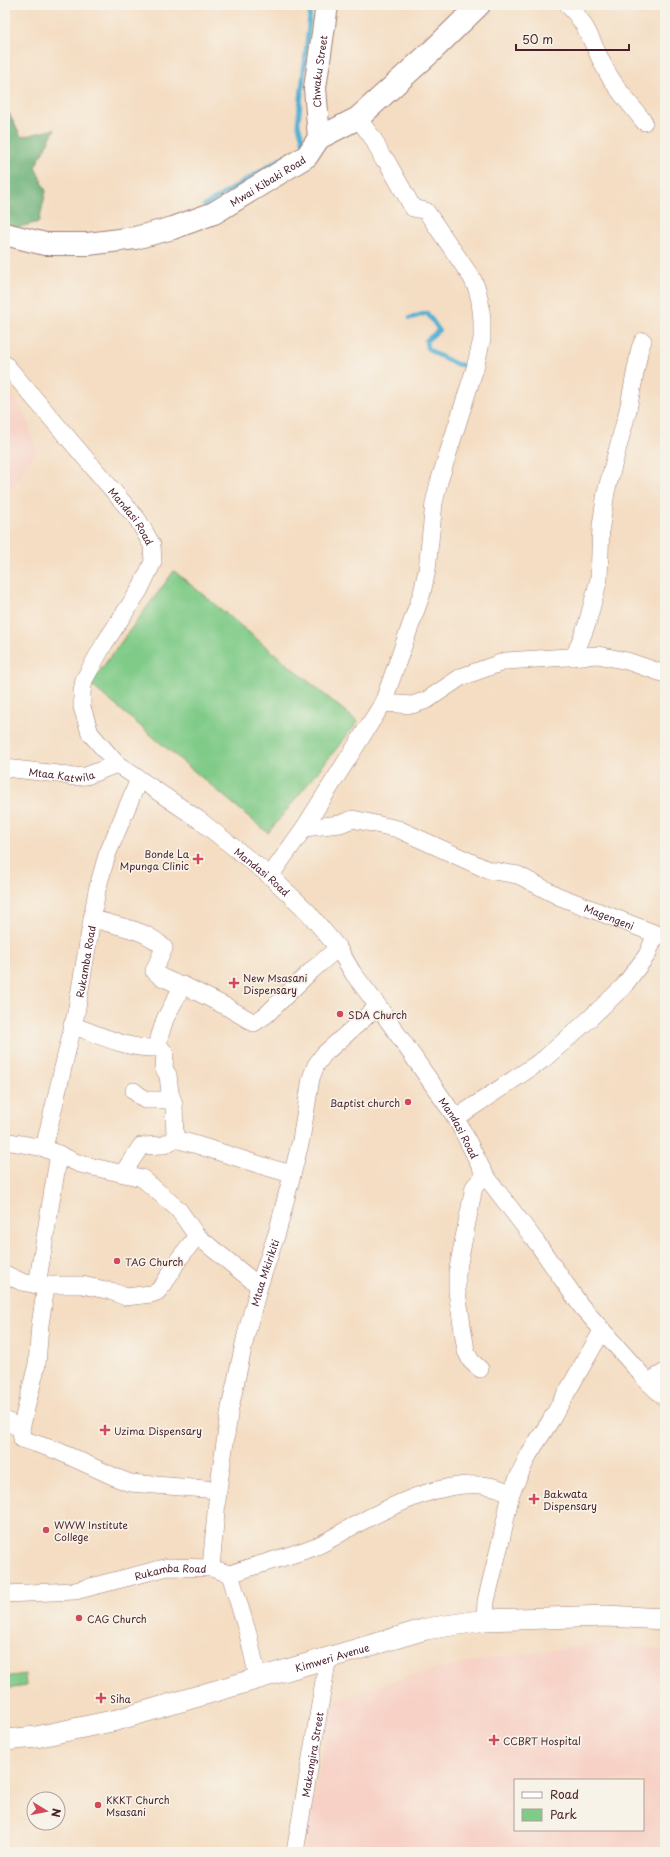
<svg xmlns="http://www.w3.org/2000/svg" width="670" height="1857" viewBox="0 0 670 1857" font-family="'Playpen Sans',sans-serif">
<rect width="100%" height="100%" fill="#f7f3e8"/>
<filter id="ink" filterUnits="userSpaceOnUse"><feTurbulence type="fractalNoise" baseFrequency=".025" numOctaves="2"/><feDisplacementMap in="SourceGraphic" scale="8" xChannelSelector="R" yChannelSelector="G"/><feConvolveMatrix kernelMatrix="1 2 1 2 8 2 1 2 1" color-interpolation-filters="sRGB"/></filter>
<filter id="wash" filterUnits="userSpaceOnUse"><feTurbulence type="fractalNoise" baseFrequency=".012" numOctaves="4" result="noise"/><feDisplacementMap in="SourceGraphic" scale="16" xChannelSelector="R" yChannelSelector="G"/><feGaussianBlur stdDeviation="0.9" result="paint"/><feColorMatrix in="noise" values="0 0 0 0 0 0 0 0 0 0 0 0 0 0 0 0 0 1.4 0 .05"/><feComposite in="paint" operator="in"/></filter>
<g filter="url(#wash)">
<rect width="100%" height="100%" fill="#f4ddc2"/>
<g fill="#f7d1c6" fill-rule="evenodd">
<path d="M5 381 28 422 36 452 5 498Z"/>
<path d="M608 1643 665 1650V1852H305L331 1701 423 1672 487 1659ZM515 1780H643V1830H515Z"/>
</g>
<g fill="#80cb88" stroke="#65755a">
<path d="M174 571 358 722 268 833 90 684Z"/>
<path d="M25 1674 26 1686 6 1689 5 1677Z"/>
</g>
<path fill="#68af74" stroke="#596750" d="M5 113H9L21 137 55 129 35 167 46 191 39 222 5 231Z"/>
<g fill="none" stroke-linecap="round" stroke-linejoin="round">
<g stroke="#55b0d3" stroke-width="4.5">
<path d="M304 145 298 123 311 5"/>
<path d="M204 206 285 156"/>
<path d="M410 318 427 313 439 330 426 341 427 348 436 354 456 364 472 367"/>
</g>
</g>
</g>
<g filter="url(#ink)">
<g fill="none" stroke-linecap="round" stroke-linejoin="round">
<g stroke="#9f7e76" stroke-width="18">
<g id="minor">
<path d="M568 5C589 26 593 47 607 72 617 90 632 106 644 122"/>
<path d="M358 118 374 140 383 159 386 160 413 208 426 211 472 278 477 289 480 301 482 320V339L475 368 439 482 434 503 427 570 422 593 383 703"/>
<path id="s1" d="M5 364 138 520 152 545 153 562 139 591 104 644 84 680 82 692V707L90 733 117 764 198 819 270 876 307 911 338 948 353 973 378 1006 456 1118 485 1175 537 1243 581 1306 648 1382 665 1398"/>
<path d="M574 657 587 624 599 579 601 526 606 492 628 410 640 348 643 341"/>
<path id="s2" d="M5 768 58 774 73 777 86 776 117 764"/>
<path id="s3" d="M304 828 340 824 353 819 398 829 488 870 518 875 558 896 656 934 665 936"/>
<path d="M270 876 304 828 383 703 412 705 427 700 461 677 506 661 598 655 627 661 665 674"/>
<path d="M92 918C116 927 146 928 164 948L154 971 161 977 175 983"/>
<path d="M72 1025C99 1035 127 1049 156 1048L165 1019 183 985 227 1007 254 1023 266 1015 311 971 338 948"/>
<path d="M157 1043 165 1053 164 1069 168 1075 170 1093 174 1104 175 1139"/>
<path d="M134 1091 145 1100H170L172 1098"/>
<path d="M456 1118 544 1059 586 1022 623 987 647 955 656 934"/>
<path d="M5 1141 44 1148 80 1164 142 1178 178 1209 197 1236 259 1286"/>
<path id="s4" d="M44 1148 76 1013 97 890 107 855 139 779"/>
<path d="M123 1173 141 1146 164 1145 175 1139C215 1149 252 1164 292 1174"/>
<path d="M5 1274 22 1282 37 1285H82L111 1291 126 1297 151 1294 157 1292 164 1284 178 1260 197 1236"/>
<path d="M37 1285 59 1154"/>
<path d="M480 1369 471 1361 466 1351 457 1292V1273L474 1187 485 1175"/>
<path d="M648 1382 665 1372"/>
<path d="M5 1420 21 1429 22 1439 58 1451 117 1478 130 1483 218 1490"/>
<path d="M21 1429 37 1364 40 1325 46 1286"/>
<path id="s5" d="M211 1568 218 1490 230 1408 246 1335 259 1286 277 1233 301 1140 311 1078 316 1065 324 1054 378 1006"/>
<path d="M230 1574C258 1564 288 1557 317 1546 331 1540 343 1531 357 1524 395 1504 445 1479 489 1486 495 1487 504 1489 508 1494L511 1493"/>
<path id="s6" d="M5 1594 75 1591 168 1567 211 1568 230 1574 248 1634 258 1678"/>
<path d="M485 1620 486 1601 502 1536 511 1493 529 1454 551 1420 602 1331"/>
<path id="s7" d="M295 1852 328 1657"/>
</g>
</g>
<g stroke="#9f7e76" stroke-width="22">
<g id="tertiary">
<path id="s8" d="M5 1740 36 1737 117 1720 426 1629 485 1620 606 1616 665 1619"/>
</g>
</g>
<g stroke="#9f7e76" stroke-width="24">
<g id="secondary">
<path id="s9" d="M319 138 315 88 327 5"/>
</g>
</g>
<g stroke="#9f7e76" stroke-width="24">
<g id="primary">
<path id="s10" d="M5 234 45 244H88L135 238 173 228 214 213 307 156 319 138 358 118 432 51 479 5"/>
</g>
</g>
<use href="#minor" stroke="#fff" stroke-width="17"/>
<use href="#tertiary" stroke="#fff" stroke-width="21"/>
<use href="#secondary" stroke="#fff" stroke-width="22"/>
<use href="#primary" stroke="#fff" stroke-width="22"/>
</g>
</g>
<g fill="#d1495b" stroke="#f7f3e8" stroke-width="1.5">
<path d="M196 853h4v4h4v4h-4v4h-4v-4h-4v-4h4z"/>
<path d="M232 977h4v4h4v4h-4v4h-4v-4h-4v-4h4z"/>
<circle cx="340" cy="1014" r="4"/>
<circle cx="408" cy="1102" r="4"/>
<circle cx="117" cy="1261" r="4"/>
<path d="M103 1424h4v4h4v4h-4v4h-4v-4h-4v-4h4z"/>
<path d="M532 1493h4v4h4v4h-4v4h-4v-4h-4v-4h4z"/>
<circle cx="46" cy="1530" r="4"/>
<circle cx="79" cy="1618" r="4"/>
<path d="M99 1692h4v4h4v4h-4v4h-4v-4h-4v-4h4z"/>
<path d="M492 1734h4v4h4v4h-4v4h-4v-4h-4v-4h4z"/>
<circle cx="98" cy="1805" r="4"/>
</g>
<g text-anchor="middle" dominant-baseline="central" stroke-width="3.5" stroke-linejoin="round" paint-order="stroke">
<g font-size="10" fill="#4a1f2b" stroke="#f7f3e8">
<text stroke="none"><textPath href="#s9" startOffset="67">Chwaku Street</textPath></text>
<text stroke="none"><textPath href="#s10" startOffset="277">Mwai Kibaki Road</textPath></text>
<text stroke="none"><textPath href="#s1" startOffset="198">Mandasi Road</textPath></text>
<text stroke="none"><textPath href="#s2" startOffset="57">Mtaa Katwila</textPath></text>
<text stroke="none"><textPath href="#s1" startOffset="664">Mandasi Road</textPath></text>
<text stroke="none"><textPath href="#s3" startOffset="326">Magengeni</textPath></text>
<text stroke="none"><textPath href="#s4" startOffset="191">Rukamba Road</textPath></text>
<text stroke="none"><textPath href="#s1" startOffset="989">Mandasi Road</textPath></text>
<text stroke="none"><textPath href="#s5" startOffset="301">Mtaa Mkirikiti</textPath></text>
<text stroke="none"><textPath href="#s6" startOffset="168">Rukamba Road</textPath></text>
<text stroke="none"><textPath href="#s8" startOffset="338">Kimweri Avenue</textPath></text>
<text stroke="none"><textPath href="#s7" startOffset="99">Makangira Street</textPath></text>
</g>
<g font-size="10" fill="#4a1f2b" stroke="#f7f3e8" text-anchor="start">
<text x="189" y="853" text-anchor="end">Bonde La<tspan x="189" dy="12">Mpunga Clinic</tspan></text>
<text x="243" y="977">New Msasani<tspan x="243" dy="12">Dispensary</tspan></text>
<text x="348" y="1014">SDA Church</text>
<text x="400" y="1102" text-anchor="end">Baptist church</text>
<text x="125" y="1261">TAG Church</text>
<text x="114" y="1430">Uzima Dispensary</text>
<text x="543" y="1493">Bakwata<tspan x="543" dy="12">Dispensary</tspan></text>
<text x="54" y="1524">WWW Institute<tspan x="54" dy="12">College</tspan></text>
<text x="87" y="1618">CAG Church</text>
<text x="110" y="1698">Siha</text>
<text x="503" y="1740">CCBRT Hospital</text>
<text x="106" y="1799">KKKT Church<tspan x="106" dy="12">Msasani</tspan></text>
</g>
</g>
<rect width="670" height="1857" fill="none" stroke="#f7f3e8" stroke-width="20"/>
<rect x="514" y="1779" width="130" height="52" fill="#f7f3e8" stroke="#b29e9c"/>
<rect x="522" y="1792" width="20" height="6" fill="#ffffff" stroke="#b29e9c"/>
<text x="550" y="1799" font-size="12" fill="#4a1f2b">Road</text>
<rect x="522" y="1809" width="20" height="12" fill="#80cb88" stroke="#b29e9c"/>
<text x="550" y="1819" font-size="12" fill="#4a1f2b">Park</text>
<g transform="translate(46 1811) rotate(100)"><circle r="19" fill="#f7f3e8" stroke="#b29e9c"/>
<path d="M0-3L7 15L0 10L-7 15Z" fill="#d1495b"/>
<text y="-6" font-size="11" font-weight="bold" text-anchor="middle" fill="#4a1f2b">N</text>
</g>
<path d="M516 44v6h113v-6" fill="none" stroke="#4a1f2b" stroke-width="2"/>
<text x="522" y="44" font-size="12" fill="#4a1f2b" stroke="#f7f3e8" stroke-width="3" paint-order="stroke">50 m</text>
</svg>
